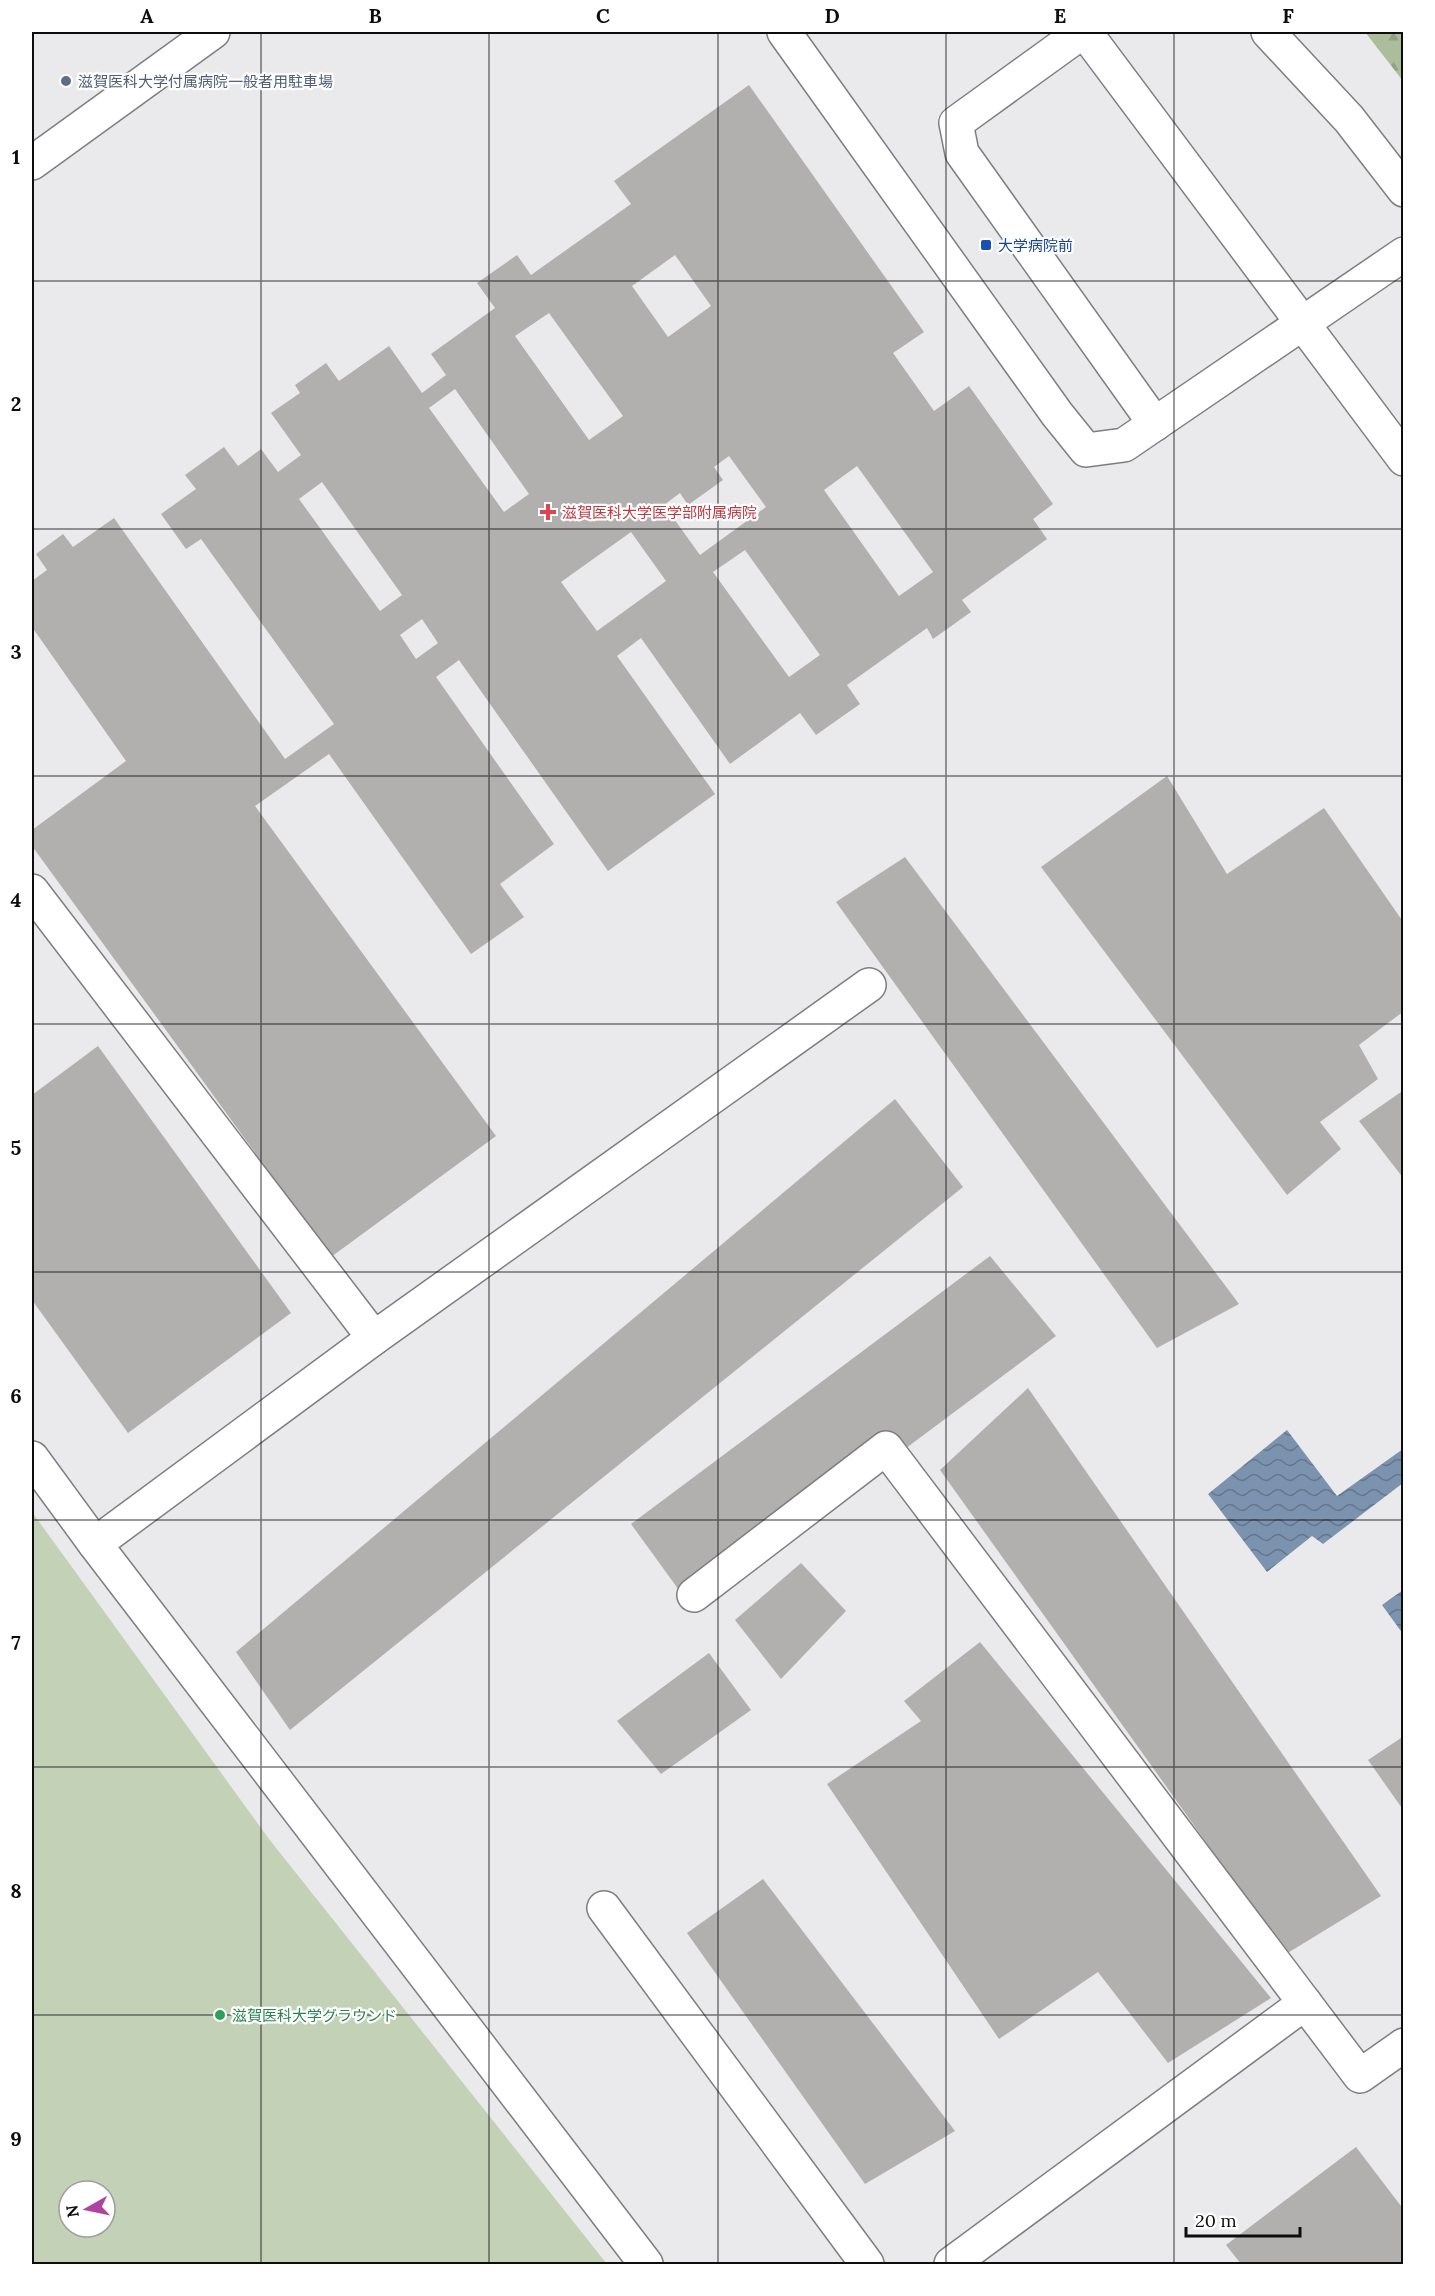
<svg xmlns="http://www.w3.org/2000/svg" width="1435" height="2296" viewBox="0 0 1435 2296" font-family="Lora,'Noto Sans JP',serif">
<defs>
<pattern id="forest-firs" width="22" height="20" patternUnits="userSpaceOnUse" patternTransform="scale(1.5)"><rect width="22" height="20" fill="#acbd9c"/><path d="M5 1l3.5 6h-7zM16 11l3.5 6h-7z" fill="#93a185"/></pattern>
<pattern id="water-waves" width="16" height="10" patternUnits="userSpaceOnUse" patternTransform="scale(1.5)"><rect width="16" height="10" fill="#7b93af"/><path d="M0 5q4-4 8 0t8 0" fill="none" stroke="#63768d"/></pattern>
</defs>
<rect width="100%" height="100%" fill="#eaeaec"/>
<path fill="#c3d2b6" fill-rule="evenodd" d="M32 1512 269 1839 607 2264H32ZM69 2191H105V2227H69Z"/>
<path fill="url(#forest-firs)" d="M1365 32H1403V81Z"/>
<g fill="url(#water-waves)">
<path d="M1287 1430 1337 1496 1403 1449V1483L1323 1544 1312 1536 1267 1572 1208 1494Z"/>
<path d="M1403 1590V1634L1382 1605Z"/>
</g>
<g fill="#b2afaf" fill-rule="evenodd">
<path d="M749 85 924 332 893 353 934 411 969 386 1053 504 1033 519 1047 539 962 600 971 612 933 639 927 628 847 685 860 704 816 735 800 713 730 764 641 638 617 656 715 794 608 871 459 660 436 677 554 844 500 884 524 917 471 954 329 754 255 806 496 1136 331 1257 32 846V830L126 761 32 627V581L47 570 36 554 63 534 73 547 114 518 285 759 334 724 201 539 186 549 161 514 196 489 185 475 224 447 238 466 261 449 278 472 301 455 271 413 300 393 295 385 326 363 339 381 389 346 422 393 446 375 431 354 495 308 477 283 517 255 531 275 631 204 614 181ZM675 255 711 306 668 337 632 286ZM549 313 623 416 589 440 515 336ZM455 389 529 494 504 512 429 408ZM729 456 766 507 700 555 664 505 680 493 688 505 723 480 714 467ZM857 466 933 572 899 596 824 490ZM322 482 402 595 380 611 299 499ZM631 532 666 581 597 631 561 582ZM745 550 820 655 789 677 713 572ZM422 619 438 643 416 659 400 635Z"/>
<path d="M1167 776 1227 874 1324 808 1404 923V1011L1359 1045 1378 1079 1320 1122 1341 1149 1287 1195 1041 867Z"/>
<path d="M905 857 1239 1304 1157 1348 836 902Z"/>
<path d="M98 1046 291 1313 128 1433 32 1300V1095Z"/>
<path d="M1404 1090V1179L1359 1121Z"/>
<path d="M895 1099 963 1187 290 1730 236 1652Z"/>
<path d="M990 1256 1056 1336 692 1608 631 1524Z"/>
<path d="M1028 1388 1381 1896 1286 1954 940 1470Z"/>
<path d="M801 1563 846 1611 781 1679 735 1620Z"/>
<path d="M980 1642 1271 1998 1168 2063 1098 1972 999 2039 827 1784 921 1721 904 1701Z"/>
<path d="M709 1653 751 1710 661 1774 617 1721Z"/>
<path d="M1404 1736V1811L1368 1760Z"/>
<path d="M763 1879 955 2131 865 2184 687 1933Z"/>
<path d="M1356 2147 1404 2210V2264H1241L1226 2245Z"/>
</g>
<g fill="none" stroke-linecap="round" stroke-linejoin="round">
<g stroke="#7e7e80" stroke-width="36">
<g id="minor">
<path d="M784 32 1057 414 1086 450 1124 445 1404 254"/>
<path d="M1082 32 956 123 962 153 1155 424"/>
<path d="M1085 32 1404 459"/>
<path d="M1268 32 1349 119 1404 190"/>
<path d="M32 163 213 32"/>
<path d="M32 891 374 1338"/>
<path d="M32 1458 95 1544 646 2264"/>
<path d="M95 1544 374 1338 869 985"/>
<path d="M694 1595 886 1448 1360 2076 1404 2045"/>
<path d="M604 1908 867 2264"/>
<path d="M951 2264 1305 2003"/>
</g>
</g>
<use href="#minor" stroke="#fff" stroke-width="33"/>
</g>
<path fill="none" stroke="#0d0d0e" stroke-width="1.5" stroke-opacity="0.55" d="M261 32V2264M489 32V2264M718 32V2264M946 32V2264M1174 32V2264M32 281H1404M32 529H1404M32 776H1404M32 1024H1404M32 1272H1404M32 1520H1404M32 1767H1404M32 2015H1404"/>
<circle fill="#5c6f8a" stroke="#fff" stroke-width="2" cx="66" cy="81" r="6"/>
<rect fill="#1a4fb4" stroke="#fff" stroke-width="2" x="980" y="239" width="12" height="12" rx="3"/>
<path fill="#e0444e" stroke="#fff" stroke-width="2" d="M545 503h6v6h6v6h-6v6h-6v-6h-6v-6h6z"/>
<circle fill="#2e9e5b" stroke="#fff" stroke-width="2" cx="220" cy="2015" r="6"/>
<g text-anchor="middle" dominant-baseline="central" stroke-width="4.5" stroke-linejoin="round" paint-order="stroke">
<g font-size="15" fill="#4e5e75" stroke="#fff" text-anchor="start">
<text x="78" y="81">滋賀医科大学付属病院一般者用駐車場</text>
</g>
<g font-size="15" fill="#164399" stroke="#fff" text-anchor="start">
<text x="998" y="245">大学病院前</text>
</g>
<g font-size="15" fill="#be3a42" stroke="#fff" text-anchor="start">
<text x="562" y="512">滋賀医科大学医学部附属病院</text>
</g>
<g font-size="15" fill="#27864d" stroke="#fff" text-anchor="start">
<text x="232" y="2015">滋賀医科大学グラウンド</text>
</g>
</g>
<rect width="1435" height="2296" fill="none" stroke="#ffffff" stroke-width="66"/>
<g transform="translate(87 2209) rotate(261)"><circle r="28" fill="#ffffff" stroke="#9e9e9f" stroke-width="1.5"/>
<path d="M0-4.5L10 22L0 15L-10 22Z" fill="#af43a2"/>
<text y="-9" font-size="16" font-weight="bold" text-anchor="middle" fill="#0d0d0e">N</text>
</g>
<path d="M1186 2227v9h114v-9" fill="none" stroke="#0d0d0e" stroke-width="3"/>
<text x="1195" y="2227" font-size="18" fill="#0d0d0e" stroke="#ffffff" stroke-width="4.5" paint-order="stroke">20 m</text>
<rect x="33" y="33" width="1369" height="2230" fill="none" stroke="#0d0d0e" stroke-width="2"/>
<g font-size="20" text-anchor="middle" font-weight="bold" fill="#0d0d0e">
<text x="147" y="23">A</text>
<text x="375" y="23">B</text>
<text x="603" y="23">C</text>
<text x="832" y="23">D</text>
<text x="1060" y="23">E</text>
<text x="1288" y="23">F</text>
<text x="16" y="164">1</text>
<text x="16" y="411">2</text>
<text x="16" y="659">3</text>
<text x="16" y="907">4</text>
<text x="16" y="1155">5</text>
<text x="16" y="1403">6</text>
<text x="16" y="1650">7</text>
<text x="16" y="1898">8</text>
<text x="16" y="2146">9</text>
</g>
</svg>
